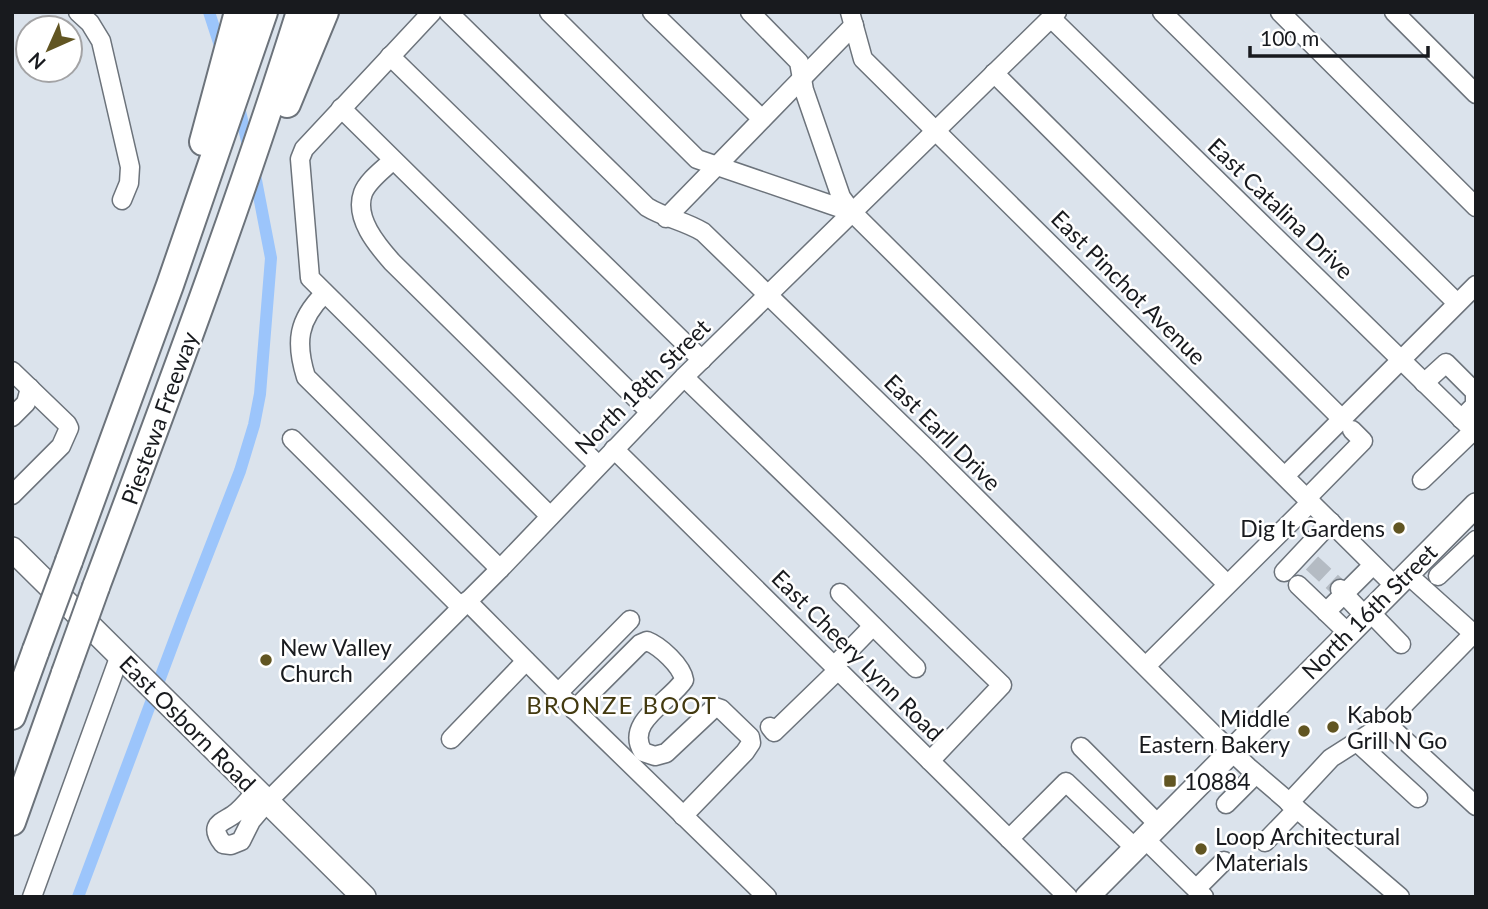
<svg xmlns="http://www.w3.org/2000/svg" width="1488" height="909" viewBox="0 0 1488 909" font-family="Lato,sans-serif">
<rect width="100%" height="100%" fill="#dbe3ec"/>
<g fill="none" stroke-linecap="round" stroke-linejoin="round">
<g stroke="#9cc5fb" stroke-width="12">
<path d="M209 12 222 52"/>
<path d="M237 99 249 149"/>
<path d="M78 897 183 617 240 471 254 425 260 394 271 258 254 170"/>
</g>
<path stroke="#b4bbc3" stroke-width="18" stroke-dasharray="18 9" stroke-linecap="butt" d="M1312 563 1340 589"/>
<g stroke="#6c737b" stroke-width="21">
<g id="minor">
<path d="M78 12 90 23 101 41 130 167 129 183 122 200"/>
<path d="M432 12 304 149 300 159 310 278 550 516"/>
<path d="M448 12 647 207C665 218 685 221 703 232L928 450 1212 733 1248 767 1400 897"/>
<path d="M549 12 697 159 852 212 841 197 804 90 799 62 750 12"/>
<path d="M652 12 762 119"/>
<path d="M850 12 863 59 1394 585"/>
<path d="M1162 12 1457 303"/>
<path d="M1280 12 1476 207"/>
<path d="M1394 12 1476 94"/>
<path d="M1051 18 1476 433"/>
<path d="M390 56 702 360"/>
<path d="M994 73 1342 419"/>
<path d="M341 108 650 412"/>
<path d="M393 160C384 169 368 180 363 193 354 218 377 245 392 262L598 465"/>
<path d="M852 212 1227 584"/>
<path d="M666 218 854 25"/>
<path d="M324 294C298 320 295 342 306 377L500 569"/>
<path d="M12 371 67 424 69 428 61 446 12 495"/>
<path d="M684 377 1002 685 930 761"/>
<path d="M1424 383 1446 363 1475 392V405L1461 419"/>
<path d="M12 417 26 403 30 388"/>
<path d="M292 439 461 607"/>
<path d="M614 449 1068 897"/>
<path d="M1285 476 1476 285"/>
<path d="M1422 480 1473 431"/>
<path d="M1307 498 1363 441 1352 430"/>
<path d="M1284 572 1331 522"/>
<path d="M1406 573 1476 636"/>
<path d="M1438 576 1476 540"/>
<path d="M1298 585 1347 632"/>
<path d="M1340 589 1344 594 1373 565"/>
<path d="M840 593 916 668"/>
<path d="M467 601 579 714 767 897"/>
<path d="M1369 611 1401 644"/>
<path d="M1326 612 1344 594 1364 615"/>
<path d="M834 666 873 626"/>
<path d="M1146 666 1311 502"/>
<path d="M558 693 630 620"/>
<path d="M574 710 640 644 647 641C660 646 682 666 684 680 670 702 624 722 643 752L655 756 666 753 715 707 721 709 750 737 751 743 745 752 683 816"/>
<path d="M1386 723 1476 806"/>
<path d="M770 727 774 732 838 670"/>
<path d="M451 739 526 661"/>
<path d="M1357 742 1418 798"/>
<path d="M1081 747 1158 824"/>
<path d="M257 790C250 798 242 809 233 815 221 823 208 825 223 844L231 845 241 841 251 821 268 801 500 569 684 377 1057 12"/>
<path d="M1289 803 1331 758 1386 723 1473 634"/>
<path d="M1226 804 1256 774"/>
<path d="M1144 838 1204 897"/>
<path d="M1009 839 1066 782 1135 848"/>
<path d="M1265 842 1297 809"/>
<path d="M1196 889 1224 861"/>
<path d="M32 897 120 655"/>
</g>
</g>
<g stroke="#6c737b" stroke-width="26">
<g id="major">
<path d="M12 549 364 897"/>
<path d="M1087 897 1476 505"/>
</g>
</g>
<g stroke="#6c737b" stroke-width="30">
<g id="highway">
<path d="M287 104 325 12"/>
<path d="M203 142 238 12"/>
<path d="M69 561 170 285 264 12"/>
<path d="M96 587C167 397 239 206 300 12"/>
<path d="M12 716 36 650"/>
<path d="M12 822 65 673"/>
</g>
</g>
<use href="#minor" stroke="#fff" stroke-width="18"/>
<use href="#major" stroke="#fff" stroke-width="23"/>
<use href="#highway" stroke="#fff" stroke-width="26"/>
<g stroke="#6c737b" stroke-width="30" stroke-linecap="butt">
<g id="highway-bridge">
<path d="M36 650 69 561"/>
<path d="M65 673 96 587"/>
</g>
</g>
<use href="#highway-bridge" stroke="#fff" stroke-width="26"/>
</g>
<g fill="#615522" stroke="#fff" stroke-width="2.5">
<circle cx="1399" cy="528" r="7"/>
<circle cx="266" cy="660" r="7"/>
<circle cx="1333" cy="727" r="7"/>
<circle cx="1304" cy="731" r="7"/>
<rect x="1163" y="774" width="14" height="14" rx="3.5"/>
<circle cx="1201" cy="849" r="7"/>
</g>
<g text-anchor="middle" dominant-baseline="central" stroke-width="5" stroke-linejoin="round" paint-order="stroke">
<g font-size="23" fill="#181a1e" stroke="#fff">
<text transform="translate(1281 208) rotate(44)">East Catalina Drive</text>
<text transform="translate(1129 287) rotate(45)">East Pinchot Avenue</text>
<text transform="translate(642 386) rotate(-45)">North 18th Street</text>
<text transform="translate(159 418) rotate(-70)">Piestewa Freeway</text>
<text transform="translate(943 432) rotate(45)">East Earll Drive</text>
<text transform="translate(1369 611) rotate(-45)">North 16th Street</text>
<text transform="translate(858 655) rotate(45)">East Cheery Lynn Road</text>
<text transform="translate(188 723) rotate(45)">East Osborn Road</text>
</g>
<g font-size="23" fill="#181a1e" stroke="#fff" text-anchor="start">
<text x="1385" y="528" text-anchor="end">Dig It Gardens</text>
<text x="280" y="647">New Valley<tspan x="280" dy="26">Church</tspan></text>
<text x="1347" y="714">Kabob<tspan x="1347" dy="26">Grill N Go</tspan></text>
<text x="1290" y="718" text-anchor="end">Middle<tspan x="1290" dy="26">Eastern Bakery</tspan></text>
<text x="1184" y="781">10884</text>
<text x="1215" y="836">Loop Architectural<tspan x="1215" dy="26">Materials</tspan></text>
</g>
<g font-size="24" letter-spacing="2" fill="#433a10" stroke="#fff">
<text x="622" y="704">BRONZE BOOT</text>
</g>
</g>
<rect width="1488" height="909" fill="none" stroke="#181a1e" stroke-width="28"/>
<g transform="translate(49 49) rotate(225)"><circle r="33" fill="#ffffff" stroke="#a3a3a5" stroke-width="2"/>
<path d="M0-5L12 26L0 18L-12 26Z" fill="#615522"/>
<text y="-10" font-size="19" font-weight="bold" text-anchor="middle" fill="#181a1e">N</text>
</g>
<path d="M1250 46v10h178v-10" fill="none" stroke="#181a1e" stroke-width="3.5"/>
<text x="1260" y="46" font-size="21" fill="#181a1e" stroke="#ffffff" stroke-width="5" paint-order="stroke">100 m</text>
</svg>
